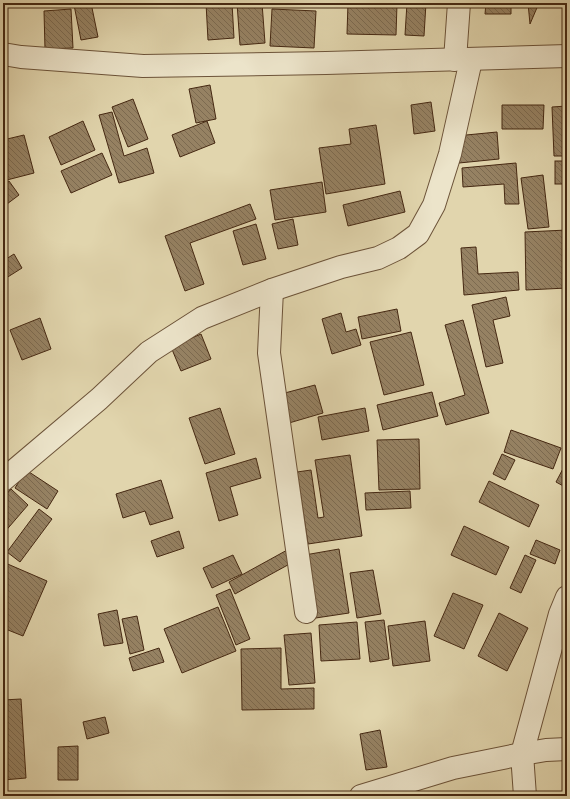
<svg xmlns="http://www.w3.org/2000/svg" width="570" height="799" viewBox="0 0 570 799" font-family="Alegreya,serif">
<defs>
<pattern id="building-back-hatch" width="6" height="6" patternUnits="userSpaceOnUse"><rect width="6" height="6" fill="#968263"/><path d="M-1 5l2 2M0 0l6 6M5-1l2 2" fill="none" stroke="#7c6a50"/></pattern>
</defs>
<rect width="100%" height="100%" fill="#e1d5ad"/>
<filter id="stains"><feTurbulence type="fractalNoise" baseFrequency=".005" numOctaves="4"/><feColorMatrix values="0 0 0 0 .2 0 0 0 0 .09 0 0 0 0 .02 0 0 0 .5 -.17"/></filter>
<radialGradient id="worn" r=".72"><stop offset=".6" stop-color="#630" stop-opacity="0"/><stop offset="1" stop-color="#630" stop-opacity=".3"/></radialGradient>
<g fill="url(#building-back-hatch)" stroke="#452812">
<path d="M83 3H91L98 37 81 40 74 5Z"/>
<path d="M206 3H232L234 38 208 40Z"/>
<path d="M237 3H262L265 43 240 45Z"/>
<path d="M348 3 397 4 396 35 347 34Z"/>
<path d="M407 3H426L424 36 405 35Z"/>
<path d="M486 3H511V14H485Z"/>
<path d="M528 3H539L530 24Z"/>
<path d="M71 9 73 48 45 49 44 11Z"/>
<path d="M272 9 316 11 314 48 270 46Z"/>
<path d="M210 85 216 119 196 123 189 89Z"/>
<path d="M133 99 148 139 128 147 112 107Z"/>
<path d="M431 102 435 131 414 134 411 105Z"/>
<path d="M502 105H544L543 129H502Z"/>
<path d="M567 106V156H554L552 107Z"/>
<path d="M112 112 124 156 147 148 154 173 119 183 99 115Z"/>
<path d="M83 121 95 150 61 165 49 137Z"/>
<path d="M207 121 215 143 180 157 172 135Z"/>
<path d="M376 125 385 184 326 194 319 148 351 144 349 129Z"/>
<path d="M497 132 499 159 459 163 456 136Z"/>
<path d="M24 135 34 173 3 181V140Z"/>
<path d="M102 153 112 175 71 193 61 171Z"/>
<rect x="555" y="161" width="12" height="23"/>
<path d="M516 163 519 204H505L504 184 463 187 462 168Z"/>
<path d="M543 175 549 227 528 229 521 178Z"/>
<path d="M9 181 19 195 3 207V185Z"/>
<path d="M322 182 326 212 275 220 270 190Z"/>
<path d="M400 191 405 212 348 226 343 205Z"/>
<path d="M250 204 256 219 190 243 204 284 185 291 165 236Z"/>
<path d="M293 219 298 245 278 249 272 224Z"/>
<path d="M256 224 266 259 243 265 233 231Z"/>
<path d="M567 230V288L526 290 525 232Z"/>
<path d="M476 247 478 274 518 272 519 290 464 295 461 248Z"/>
<path d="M14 254 22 268 3 280V261Z"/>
<path d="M506 297 510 316 493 320 503 363 486 367 472 305Z"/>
<path d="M397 309 401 331 362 339 358 317Z"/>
<path d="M341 313 346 332 356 329 361 345 332 354 322 319Z"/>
<path d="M40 318 51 349 22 360 10 330Z"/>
<path d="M463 320 489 413 446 425 439 403 465 395 445 325Z"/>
<path d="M411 332 424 385 384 395 370 342Z"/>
<path d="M201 334 211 359 181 371 171 347Z"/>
<path d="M315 385 323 413 289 423 281 394Z"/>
<path d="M432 392 438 416 383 430 377 405Z"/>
<path d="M220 408 235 454 205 464 189 418Z"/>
<path d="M365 408 369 431 322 440 318 417Z"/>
<path d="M511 430 561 448 553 469 504 452Z"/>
<path d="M419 439 420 489 379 490 377 440Z"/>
<path d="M502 454 515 460 505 480 493 474Z"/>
<path d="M350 455 362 536 308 544 297 472 311 470 318 518 324 517 315 460Z"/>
<path d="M256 458 261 478 230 487 238 515 219 521 206 473Z"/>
<path d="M567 461V488L556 482Z"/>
<path d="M26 470 58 491 47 509 15 488Z"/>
<path d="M161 480 173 518 150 525 145 511 123 518 116 494Z"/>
<path d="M489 481 539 505 529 527 479 502Z"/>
<path d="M11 489 28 505 3 534V498Z"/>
<path d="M410 491 411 508 366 510 365 493Z"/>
<path d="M39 509 52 519 20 562 7 552Z"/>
<path d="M464 526 509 547 496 575 451 555Z"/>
<path d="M179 531 184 548 157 557 151 541Z"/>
<path d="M536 540 560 550 555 564 530 554Z"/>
<path d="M289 549 295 561 235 594 229 582Z"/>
<path d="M339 549 349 613 309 619 299 556Z"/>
<path d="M233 555 242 574 212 588 203 568Z"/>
<path d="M525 555 536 560 521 593 510 588Z"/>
<path d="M3 562 47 581 23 636 3 628Z"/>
<path d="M373 570 381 614 357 618 350 573Z"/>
<path d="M230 589 250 639 236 645 216 595Z"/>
<path d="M453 593 483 605 464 649 434 636Z"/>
<path d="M218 607 236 651 182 673 164 629Z"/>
<path d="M117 610 123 643 104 646 98 614Z"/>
<path d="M499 613 528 628 507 671 478 656Z"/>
<path d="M137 616 144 650 130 654 122 619Z"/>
<path d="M384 620 389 659 370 662 365 622Z"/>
<path d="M425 621 430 661 393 666 388 626Z"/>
<path d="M357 622 360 659 321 661 319 625Z"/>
<path d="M311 633 315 683 289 685 284 635Z"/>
<path d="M159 648 164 662 133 671 129 658Z"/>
<path d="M281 648V689L314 688V709L242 710 241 649Z"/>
<path d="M21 699 26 778 3 780V700Z"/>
<path d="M105 717 109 733 87 739 83 722Z"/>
<path d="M380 730 387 767 366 770 360 734Z"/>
<path d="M78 746V780H58V747Z"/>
</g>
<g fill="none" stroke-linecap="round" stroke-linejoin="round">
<g stroke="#6c5339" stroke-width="24">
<g id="street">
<path d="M3 54 21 57 143 66 326 63 567 56"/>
<path d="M455 60 459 3"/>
<path d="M272 290 269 353 306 612"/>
<path d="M3 480 99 399 149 352 202 318 272 290 341 267 378 258 399 248 418 234 434 205 450 154 471 60"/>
<path d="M361 796 453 768 522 754 546 750 567 749"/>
<path d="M525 796 522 754 560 614 567 597"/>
</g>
</g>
<use href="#street" stroke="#ece4ca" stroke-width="22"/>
</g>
<rect width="570" height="799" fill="none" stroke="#e1d5ad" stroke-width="16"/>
<rect x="4" y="4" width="562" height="791" fill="none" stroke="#452812" stroke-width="2"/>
<rect x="8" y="8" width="554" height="783" fill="none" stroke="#452812"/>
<rect width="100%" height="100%" filter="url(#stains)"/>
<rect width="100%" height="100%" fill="url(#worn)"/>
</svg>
